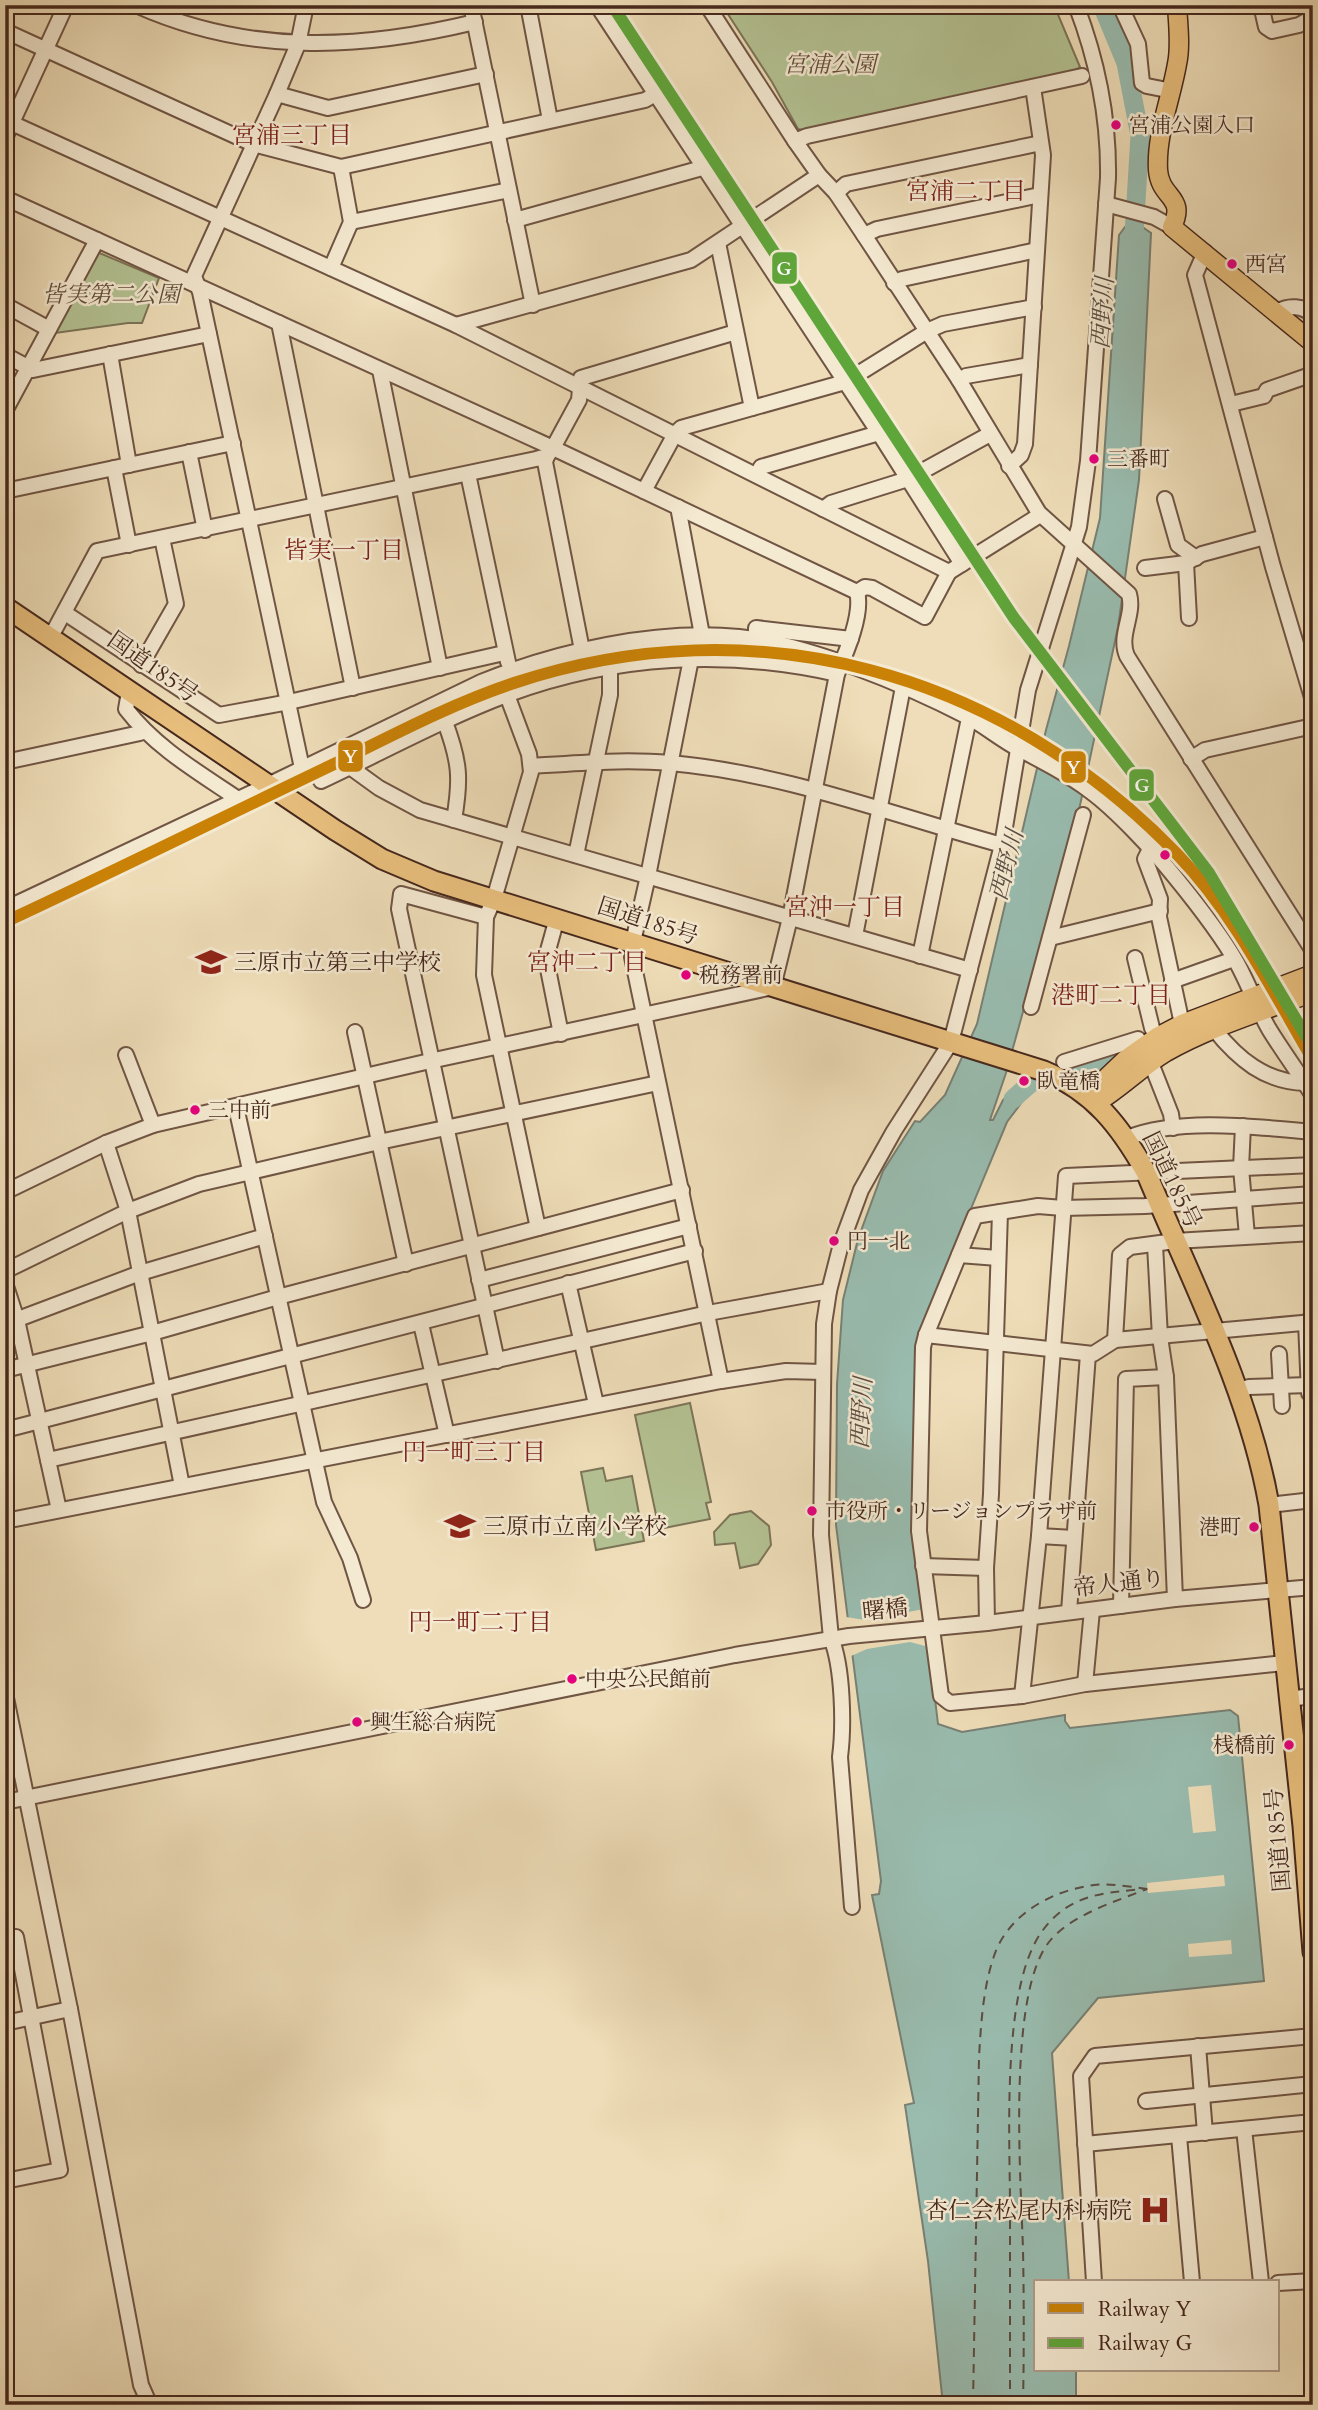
<svg xmlns="http://www.w3.org/2000/svg" width="1318" height="2410" viewBox="0 0 1318 2410" font-family="Cardo,'Noto Serif JP',serif">
<rect width="100%" height="100%" fill="#eeddb8"/>
<filter id="stains"><feTurbulence type="fractalNoise" baseFrequency=".00286" numOctaves="4"/><feColorMatrix values="0 0 0 0 .2 0 0 0 0 .09 0 0 0 0 .02 0 0 0 .5 -.17"/></filter>
<radialGradient id="worn" r=".72"><stop offset=".6" stop-color="#630" stop-opacity="0"/><stop offset="1" stop-color="#630" stop-opacity=".3"/></radialGradient>
<g fill="#b4c293" stroke="#7d7558" stroke-width="2">
<path d="M722 5H1054L1080 67 1072 73 804 130 798 129 772 82Z"/>
<path d="M97 252 159 278 142 323H128L55 333Z"/>
<path d="M690 1403 711 1502 706 1503 710 1519 659 1529 635 1415Z"/>
<path d="M603 1468 606 1481 632 1476 644 1541 596 1550 581 1472Z"/>
<path d="M751 1511 769 1526 771 1545 758 1564 740 1568 735 1543 715 1545 714 1532 730 1515Z"/>
</g>
<path fill="#99bcaf" stroke="#788175" stroke-width="2" d="M1141 226 1151 233 1139 480 1118 627 1079 810 1006 1073 990 1120H993L1003 1100 1024 1078 1039 1087 1025 1098 1007 1122 918 1336 915 1531 938 1724 962 1732 1065 1715V1721L1070 1728 1230 1710 1238 1716 1264 1981 1098 1998 1052 2053 1069 2282H1036V2370H1076V2405H943L928 2261 905 2105 914 2103 872 1895 879 1894 881 1881 836 1525 837 1384 843 1300 858 1239 883 1171 915 1121 920 1122 945 1095 977 1024 1046 730 1069 646 1100 518 1119 235 1125 227Z"/>
<g fill="#eeddb8">
<path d="M924 1609 929 1647 910 1642 867 1649 851 1656 846 1617 865 1620Z"/>
<path d="M1211 1785 1216 1831 1193 1833 1188 1787Z"/>
<path d="M1224 1875 1225 1886 1148 1893 1147 1883Z"/>
<path d="M1231 1940 1232 1954 1189 1957 1188 1944Z"/>
</g>
<g fill="none" stroke-linecap="round" stroke-linejoin="round">
<g stroke="#99bcaf" stroke-width="19">
<path d="M1102 5 1126 63 1140 136 1133 250"/>
<path d="M1013 1099 1031 1083 1110 1057"/>
</g>
<g stroke="#5b4d42" stroke-width="2" stroke-dasharray="9 7" stroke-linecap="butt">
<path d="M973 2405 979 2057C981 2024 983 1988 994 1956 1008 1914 1053 1890 1094 1885 1111 1883 1131 1887 1148 1889"/>
<path d="M1010 2405C1010 2339 1010 2273 1010 2207 1010 2137 1001 1985 1043 1930 1070 1894 1103 1893 1143 1889"/>
<path d="M1023 2405C1024 2353 1024 2302 1023 2250 1021 2180 1007 1995 1049 1942 1070 1915 1117 1901 1147 1889"/>
</g>
<g stroke="#705544" stroke-width="18">
<g id="minor">
<path d="M136 5C248 55 359 50 475 22"/>
<path d="M471 5 533 305"/>
<path d="M528 5 550 120"/>
<path d="M597 5 879 433 962 564"/>
<path d="M707 5 795 141 819 175 836 193 864 235 959 380 1039 513 1129 594C1135 615 1118 635 1127 656L1313 951"/>
<path d="M1120 5 1138 44 1142 83 1147 86 1172 91"/>
<path d="M1261 5 1266 27 1272 31 1299 25 1313 17"/>
<path d="M5 31 253 144 341 167 645 100 654 95"/>
<path d="M277 94 328 108 486 74"/>
<path d="M5 120 456 325 949 572 1040 515"/>
<path d="M5 138 66 5"/>
<path d="M795 141 807 136 1082 76"/>
<path d="M836 193 846 184 1041 143"/>
<path d="M5 198 553 448 579 400 581 378 736 332"/>
<path d="M1106 204 1154 217 1172 227"/>
<path d="M515 220 702 168"/>
<path d="M351 222 509 190"/>
<path d="M864 235 877 229 1040 195"/>
<path d="M718 243 752 408"/>
<path d="M1205 252 1195 275 1273 567 1313 701"/>
<path d="M331 268 351 222 341 167"/>
<path d="M894 283 902 279 1037 250"/>
<path d="M5 305 49 329"/>
<path d="M1277 312C1288 305 1304 305 1313 316"/>
<path d="M279 323 353 688"/>
<path d="M456 325 691 260 819 175"/>
<path d="M110 354 129 465"/>
<path d="M5 355 33 370 209 334"/>
<path d="M380 370 440 668"/>
<path d="M959 380 966 376 1030 365"/>
<path d="M1231 404 1264 396 1267 390 1313 374"/>
<path d="M5 411 97 240"/>
<path d="M189 452 205 530"/>
<path d="M547 456 545 462 582 650"/>
<path d="M1009 466 1021 455 1025 444 1043 155 1033 87"/>
<path d="M114 468 129 545"/>
<path d="M468 474 508 662"/>
<path d="M757 475 761 467 879 433"/>
<path d="M5 491 233 443"/>
<path d="M644 491 675 434 681 428 845 382 927 331 943 324 1034 307"/>
<path d="M1165 499 1178 545 1196 558"/>
<path d="M678 507 702 635"/>
<path d="M823 509 831 503 908 479 990 434"/>
<path d="M1186 563 1189 618"/>
<path d="M1145 568 1186 563 1202 554 1265 537"/>
<path d="M65 613 219 715 289 702 504 653"/>
<path d="M55 629 97 551 536 459 547 456 553 448 857 592 865 587 872 588 925 617 949 572"/>
<path d="M756 640V628L851 639"/>
<path d="M691 659 648 876 633 942 632 957 721 1381"/>
<path d="M141 665 176 604 162 538"/>
<path d="M129 692 126 709C155 747 198 772 238 799"/>
<path d="M507 695 529 754 531 772 494 899 486 917 484 975 538 1228"/>
<path d="M445 722C460 762 461 779 454 820"/>
<path d="M1191 759 1205 750 1313 726"/>
<path d="M5 762 140 733 142 730"/>
<path d="M531 766C577 763 624 759 670 763 785 773 892 815 1002 845"/>
<path d="M350 767 379 788 420 810 970 970"/>
<path d="M302 768 200 292 194 276 277 94 298 44 306 5"/>
<path d="M321 781C383 752 445 718 509 694 615 655 727 649 837 674"/>
<path d="M1150 849 1145 859 1160 899 1159 917 1182 1024"/>
<path d="M576 855 610 695V667"/>
<path d="M5 909 268 785 481 682C558 651 655 629 739 637 808 644 906 685 968 717 985 726 1000 739 1017 748 1042 761 1067 774 1090 791 1116 810 1154 851 1175 877 1197 904 1220 933 1237 963 1249 985 1257 1008 1269 1029 1283 1052 1299 1073 1313 1096"/>
<path d="M486 917 401 894 399 909 497 1361"/>
<path d="M557 918 547 954V964L561 1034"/>
<path d="M855 936 903 687"/>
<path d="M1050 938 1160 911"/>
<path d="M920 956 969 718"/>
<path d="M1135 958 1152 1028 1157 1037"/>
<path d="M1172 981 1234 959"/>
<path d="M1031 1007 1083 815"/>
<path d="M1214 1029C1238 1059 1265 1082 1305 1083"/>
<path d="M355 1032 406 1264"/>
<path d="M126 1055 153 1125"/>
<path d="M1064 1062 1138 1039 1142 1047"/>
<path d="M1151 1063 1171 1114 1173 1128"/>
<path d="M236 1107 324 1502 350 1558 363 1600"/>
<path d="M1243 1126 1241 1168 1247 1236"/>
<path d="M1127 1138C1179 1117 1257 1127 1313 1132"/>
<path d="M106 1143 128 1211 182 1486"/>
<path d="M5 1192 106 1143 153 1125 430 1061 773 987 790 918 837 674C846 653 863 614 857 592"/>
<path d="M1155 1245 1160 1337 1166 1377 1175 1599"/>
<path d="M959 1255 998 1258"/>
<path d="M5 1271 128 1211 199 1184 379 1142 658 1083"/>
<path d="M479 1280 689 1226"/>
<path d="M5 1283 17 1320 59 1510"/>
<path d="M568 1283 596 1404"/>
<path d="M1306 1322 1309 1393H1313"/>
<path d="M5 1324 140 1273 265 1236"/>
<path d="M421 1324 447 1435"/>
<path d="M926 1335 1093 1354 1115 1340 1120 1255 1130 1247 1175 1241 1313 1233"/>
<path d="M1115 1340 1313 1322"/>
<path d="M1279 1354 1282 1406"/>
<path d="M5 1370 152 1333 278 1297 682 1190"/>
<path d="M1237 1391 1249 1387 1309 1385"/>
<path d="M5 1430 695 1251"/>
<path d="M48 1460 708 1313 829 1291"/>
<path d="M1269 1505 1313 1500"/>
<path d="M5 1521 721 1381 786 1371 823 1372"/>
<path d="M1039 1536 1074 1538"/>
<path d="M923 1566 986 1568"/>
<path d="M1121 1606 1126 1379 1166 1377"/>
<path d="M1069 1612 1088 1354"/>
<path d="M987 1623 986 1568 991 1494 1000 1212"/>
<path d="M1284 1663 1085 1684 1022 1696 950 1703 941 1696 919 1531 923 1347 926 1335 975 1216 1038 1206 1063 1208 1145 1206 1313 1194"/>
<path d="M1085 1684 1092 1610"/>
<path d="M5 1693 70 2009 141 2385 149 2403 152 2405"/>
<path d="M1022 1696 1039 1536 1066 1176 1313 1165"/>
<path d="M1288 1699 1313 1696"/>
<path d="M5 1802 735 1655 849 1636 987 1623 1175 1599 1313 1587"/>
<path d="M852 1907 840 1757C844 1726 843 1667 831 1638L821 1535 824 1324 829 1291 841 1244 861 1190 894 1131 951 1042 1002 845 1028 690 1079 527 1088 461 1108 178C1109 117 1098 62 1076 5"/>
<path d="M5 1939 16 1937 60 2170 5 2181"/>
<path d="M5 2023 70 2009"/>
<path d="M1198 2046 1205 2133"/>
<path d="M1146 2101 1313 2084"/>
<path d="M1244 2129 1261 2282"/>
<path d="M1179 2136 1192 2282"/>
<path d="M1085 2144 1313 2122"/>
<path d="M5 2165 8 2181"/>
<path d="M1094 2282 1081 2076 1095 2056 1313 2036"/>
<path d="M1278 2283 1313 2281"/>
</g>
</g>
<g stroke="#46281d" stroke-width="21">
<g id="major">
<path d="M1177 5C1178 24 1181 46 1177 64 1171 99 1156 134 1158 170 1160 199 1187 196 1172 227L1313 343"/>
<path d="M1096 1103 1105 1079 1126 1059 1157 1037 1182 1024 1313 974"/>
<path d="M1096 1103C1121 1088 1141 1067 1166 1052 1212 1026 1264 1011 1313 992"/>
</g>
</g>
<g stroke="#46281d" stroke-width="23">
<path id="highway" d="M5 607 335 830 382 859 434 881 1044 1071C1094 1092 1120 1126 1146 1172 1190 1278 1249 1391 1269 1505L1303 1826 1313 1952"/>
</g>
<use href="#minor" stroke="#f4e9d1" stroke-width="14"/>
<use href="#major" stroke="#e7be7c" stroke-width="18"/>
<use href="#highway" stroke="#e7be7c" stroke-width="19"/>
<g stroke="#f4e9d1" stroke-width="18">
<path id="rail-1" d="M5 922C115 871 223 817 332 765 391 736 451 704 514 683 756 603 1002 672 1177 854 1234 913 1272 990 1313 1060"/>
</g>
<g stroke="#f4e9d1" stroke-width="18">
<path id="rail-2" d="M612 5 1014 618 1209 873 1313 1048"/>
</g>
<use href="#rail-1" stroke="#ca8206" stroke-width="12"/>
<use href="#rail-2" stroke="#5fa63a" stroke-width="12"/>
</g>
<defs>
<g id="school-bare" transform="scale(2.415)"><path d="M0-5L7-2L0 1L-7-2ZM-4 1L0 2.5L4 1V4Q0 6-4 4Z" fill="#8f2418" stroke="#f4e9d1" stroke-width="2.5" paint-order="stroke"/></g>
<g id="hospital-bare" transform="scale(2.415)"><path d="M-5-5h3v3.5h4V-5h3V5h-3V1.5h-4V5h-3Z" fill="#8f2418" stroke="#f4e9d1" stroke-width="2.5" paint-order="stroke"/></g>
</defs>
<g fill-rule="evenodd">
<use href="#school-bare" x="211" y="962"/>
<use href="#school-bare" x="460" y="1526"/>
<use href="#hospital-bare" x="1155" y="2210"/>
</g>
<g fill="#e5007d" stroke="#f4e9d1" stroke-width="2.5">
<circle cx="1116" cy="125" r="6"/>
<circle cx="1232" cy="264" r="6"/>
<circle cx="1094" cy="459" r="6"/>
<circle cx="1165" cy="855" r="6"/>
<circle cx="686" cy="975" r="6"/>
<circle cx="1024" cy="1081" r="6"/>
<circle cx="195" cy="1110" r="6"/>
<circle cx="834" cy="1241" r="6"/>
<circle cx="812" cy="1511" r="6"/>
<circle cx="1254" cy="1527" r="6"/>
<circle cx="572" cy="1679" r="6"/>
<circle cx="357" cy="1722" r="6"/>
<circle cx="1289" cy="1745" r="6"/>
</g>
<g text-anchor="middle" dominant-baseline="central" stroke-width="5" stroke-linejoin="round" paint-order="stroke">
<g font-size="21" fill="#46281d" stroke="#f4e9d1" text-anchor="start">
<text x="1129" y="125">宮浦公園入口</text>
<text x="1245" y="264">西宮</text>
<text x="1107" y="459">三番町</text>
<text x="699" y="975">税務署前</text>
<text x="1037" y="1081">臥竜橋</text>
<text x="208" y="1110">三中前</text>
<text x="847" y="1241">円一北</text>
<text x="825" y="1511">市役所・リージョンプラザ前</text>
<text x="1241" y="1527" text-anchor="end">港町</text>
<text x="585" y="1679">中央公民館前</text>
<text x="370" y="1722">興生総合病院</text>
<text x="1276" y="1745" text-anchor="end">桟橋前</text>
</g>
<g font-size="23" font-style="italic" fill="#624e3a" stroke="#f4e9d1">
<text x="830" y="64">宮浦公園</text>
<text x="111" y="294">皆実第二公園</text>
</g>
<g font-size="23" fill="#46281d" stroke="#f4e9d1">
<text transform="translate(153 667) rotate(35)">国道185号</text>
<text transform="translate(648 921) rotate(18)">国道185号</text>
<text transform="translate(1172 1180) rotate(64)">国道185号</text>
<text transform="translate(1119 1583) rotate(-7)">帝人通り</text>
<text transform="translate(885 1610) rotate(-6)">曙橋</text>
<text transform="translate(1278 1840) rotate(-95)">国道185号</text>
</g>
<g font-size="23" fill="#46281d" stroke="#f4e9d1" text-anchor="start">
<text x="234" y="962">三原市立第三中学校</text>
<text x="483" y="1526">三原市立南小学校</text>
<text x="1132" y="2210" text-anchor="end">杏仁会松尾内科病院</text>
</g>
<g font-size="24" fill="#7a1f14" stroke="#f4e9d1">
<text x="292" y="135">宮浦三丁目</text>
<text x="966" y="191">宮浦二丁目</text>
<text x="344" y="550">皆実一丁目</text>
<text x="845" y="907">宮沖一丁目</text>
<text x="587" y="962">宮沖二丁目</text>
<text x="1111" y="995">港町二丁目</text>
<text x="474" y="1452">円一町三丁目</text>
<text x="480" y="1622">円一町二丁目</text>
</g>
<g font-size="24" font-style="italic" fill="#5b4d42" stroke="#f4e9d1">
<text transform="translate(1103 313) rotate(-86)">西野川</text>
<text transform="translate(1007 865) rotate(-76)">西野川</text>
<text transform="translate(862 1413) rotate(-87)">西野川</text>
</g>
</g>
<g stroke="#f4e9d1" stroke-width="2.5">
<rect x="771" y="251" width="27" height="34" rx="7" fill="#5fa63a"/>
<rect x="337" y="739" width="27" height="34" rx="7" fill="#ca8206"/>
<rect x="1060" y="750" width="27" height="34" rx="7" fill="#ca8206"/>
<rect x="1128" y="768" width="27" height="34" rx="7" fill="#5fa63a"/>
</g>
<g font-size="19" text-anchor="middle" font-weight="bold" fill="#fff">
<text x="784" y="275">G</text>
<text x="350" y="763">Y</text>
<text x="1073" y="774">Y</text>
<text x="1142" y="792">G</text>
</g>
<rect width="1318" height="2410" fill="none" stroke="#eeddb8" stroke-width="28"/>
<rect x="7" y="7" width="1304" height="2396" fill="none" stroke="#46281d" stroke-width="3.5"/>
<rect x="14" y="14" width="1290" height="2382" fill="none" stroke="#46281d" stroke-width="2"/>
<rect x="1034" y="2280" width="245" height="91" fill="#f4e9d1" stroke="#ae9c89" stroke-width="2"/>
<rect x="1048" y="2303" width="35" height="10" fill="#ca8206" stroke="#ae9c89" stroke-width="2"/>
<text x="1098" y="2316" font-size="21" fill="#46281d">Railway Y</text>
<rect x="1048" y="2338" width="35" height="10" fill="#5fa63a" stroke="#ae9c89" stroke-width="2"/>
<text x="1098" y="2350" font-size="21" fill="#46281d">Railway G</text>
<rect width="100%" height="100%" filter="url(#stains)"/>
<rect width="100%" height="100%" fill="url(#worn)"/>
</svg>
